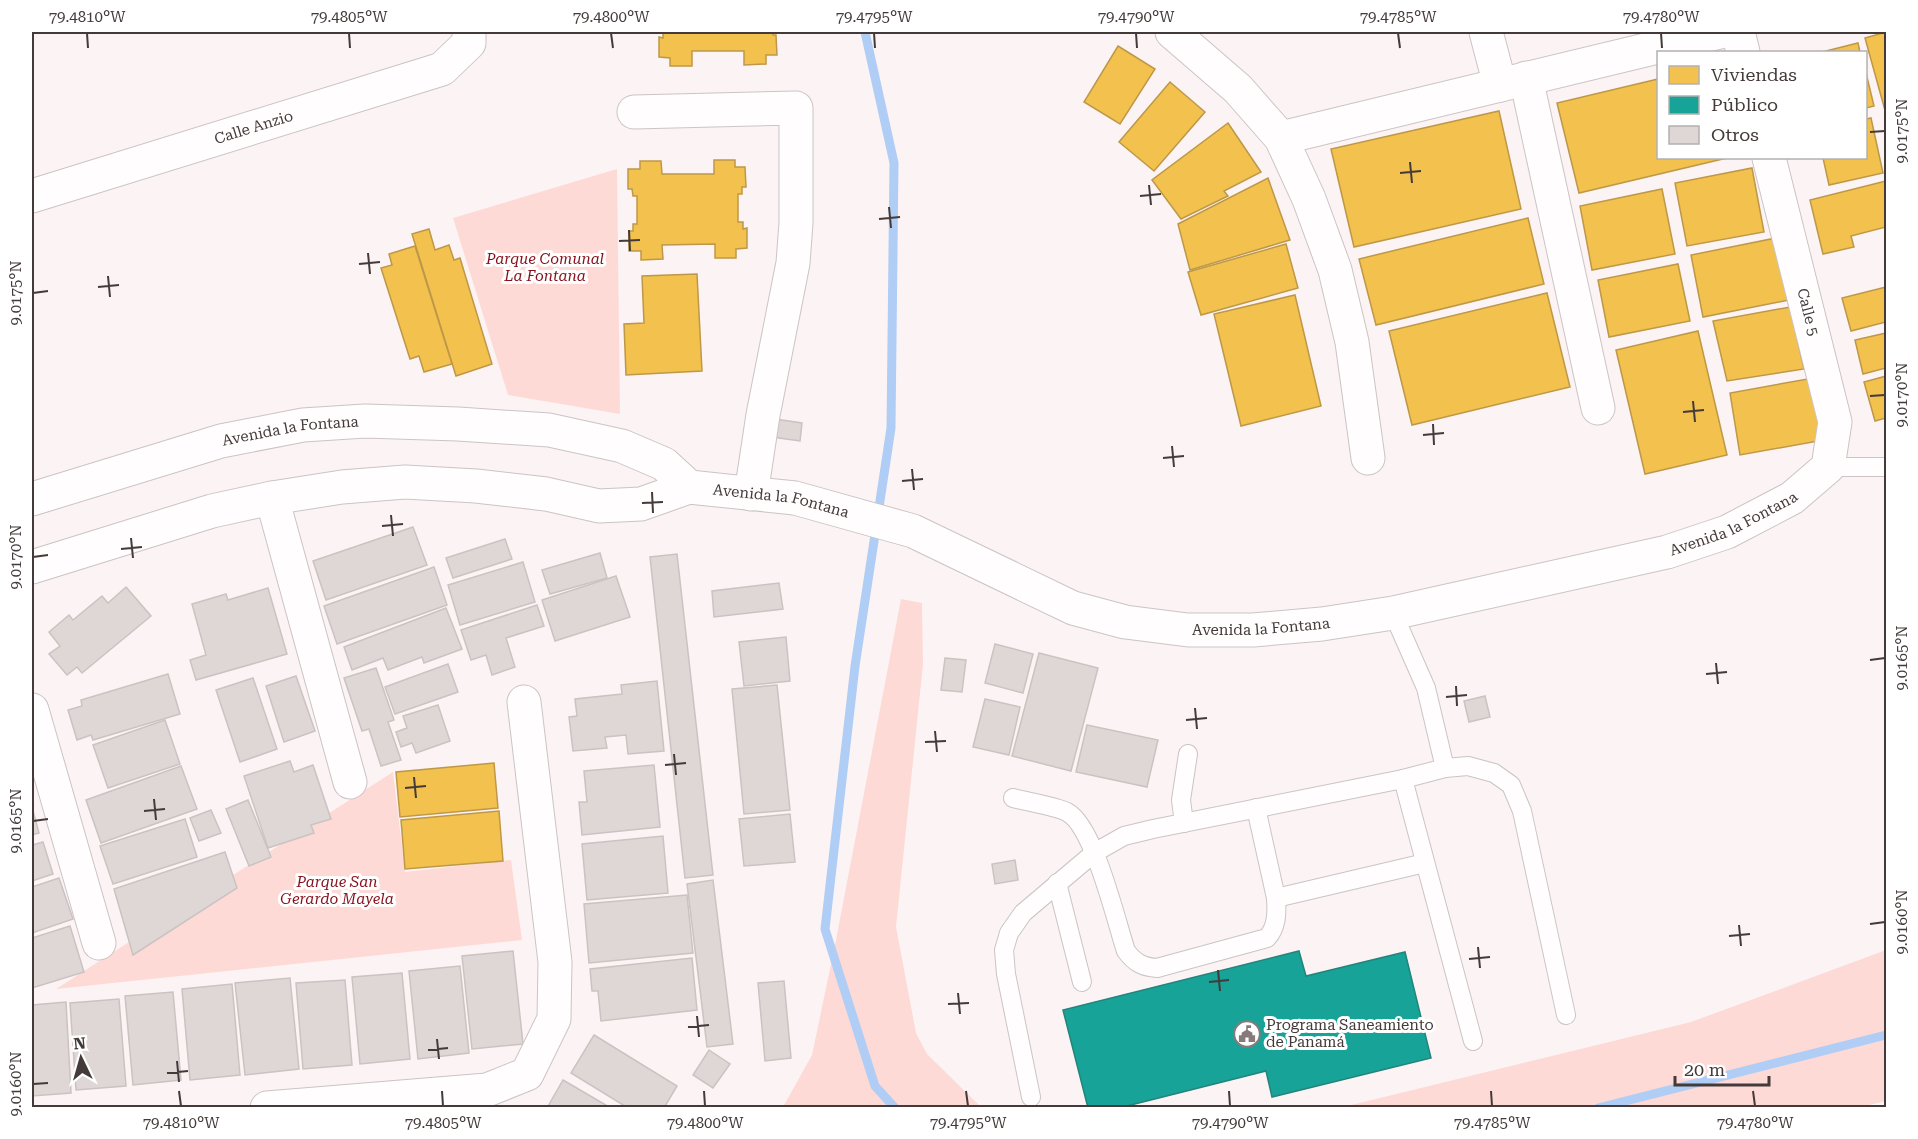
<svg xmlns="http://www.w3.org/2000/svg" width="1918" height="1139" viewBox="0 0 1918 1139" font-family="'Roboto Serif',serif">
<rect width="100%" height="100%" fill="#fcf4f4"/>
<g fill="#fedad7">
<path d="M617 169 620 414 508 395 453 218Z"/>
<path d="M901 599 922 603 923 664 896 927 916 1033 927 1054 981 1107H783L812 1055 836 940Z"/>
<path d="M393 772 405 872 511 860 522 940 56 989Z"/>
<path d="M1886 950V1101L1857 1108 1343 1107 1691 1022Z"/>
</g>
<g fill="#f2c14e" stroke="#be9848" stroke-width="1.5">
<path d="M663 32H773V35H776L777 55H766V64L744 65V51H692V66H670V58L659 57V37L663 38Z"/>
<path d="M1886 32V114L1865 38Z"/>
<path d="M1858 43 1860 52H1822Z"/>
<path d="M1118 46 1155 69 1120 124 1084 102Z"/>
<path d="M1866 73 1874 106 1866 108Z"/>
<path d="M1658 79V158H1727L1579 193 1557 103Z"/>
<path d="M1170 82 1205 112 1154 171 1119 142Z"/>
<path d="M1499 111 1521 209 1354 247 1331 149Z"/>
<path d="M1871 118 1883 173 1829 185 1823 158H1866V119Z"/>
<path d="M1228 123 1261 172 1224 191 1228 196 1181 219 1152 180Z"/>
<path d="M714 160H735V167H745L746 187H742V194H738V222H743V229L747 228V248L736 249V258H715V244L662 245 663 259 641 260V251H629V231H633V224H637V196H633L632 189H628V169H640V161H661L662 174H714Z"/>
<path d="M1752 168 1764 232 1687 246 1675 183Z"/>
<path d="M1268 178 1290 240 1190 270 1178 224Z"/>
<path d="M1886 181V227L1851 236 1854 247 1823 254 1810 200Z"/>
<path d="M1662 189 1675 254 1592 270 1580 206Z"/>
<path d="M1528 218 1544 284 1376 325 1359 259Z"/>
<path d="M429 229 435 250 449 245 454 260 460 258 492 364 456 376 412 234Z"/>
<path d="M1776 238 1789 300 1703 317 1691 255Z"/>
<path d="M1286 244 1298 288 1201 315 1188 272Z"/>
<path d="M415 246 452 364 424 372 419 356 410 359 381 268 392 265 389 254Z"/>
<path d="M1678 264 1690 321 1609 337 1598 280Z"/>
<path d="M697 274 702 371 626 375 624 324 644 323 642 276Z"/>
<path d="M1886 287V322L1851 331 1842 298Z"/>
<path d="M1547 293 1570 387 1412 425 1389 331Z"/>
<path d="M1295 295 1321 406 1241 426 1214 314Z"/>
<path d="M1790 307 1804 369 1727 381 1713 321Z"/>
<path d="M1698 331 1727 455 1645 474 1616 350Z"/>
<path d="M1886 333V368L1863 374 1855 340Z"/>
<path d="M1886 376V418L1875 421 1864 382Z"/>
<path d="M1813 378 1824 440 1740 455 1730 393Z"/>
<path d="M494 763 498 808 400 817 396 772Z"/>
<path d="M499 811 503 861 405 869 401 820Z"/>
</g>
<path fill="#17a398" stroke="#24847c" stroke-width="1.5" d="M1299 951 1306 976 1405 952 1431 1058 1272 1097 1266 1071 1119 1108H1088L1063 1010Z"/>
<g fill="none" stroke-linecap="round" stroke-linejoin="round">
<g stroke="#b0cdf5" stroke-width="9">
<path d="M865 32 894 163 891 428 878 514"/>
<path d="M876 528 855 666 825 929 875 1086 895 1108"/>
<path d="M1598 1108 1886 1035"/>
</g>
</g>
<g fill="#dfd7d6" stroke="#cac3c2" stroke-width="1.5">
<path d="M775 419 802 423 800 441 772 437Z"/>
<path d="M413 527 427 565 326 600 313 561Z"/>
<path d="M505 539 512 559 453 578 446 558Z"/>
<path d="M600 553 607 578 550 594 542 570Z"/>
<path d="M677 554 713 875 685 878 650 557Z"/>
<path d="M523 562 535 602 460 625 448 585Z"/>
<path d="M434 567 447 605 337 644 324 606Z"/>
<path d="M616 576 630 617 555 641 542 600Z"/>
<path d="M779 583 783 609 714 617 712 591Z"/>
<path d="M126 587 151 616 82 673 77 667 67 675 49 654 60 646 49 632 69 615 73 620 102 596 108 603Z"/>
<path d="M268 588 287 654 196 680 190 660 206 655 192 604 226 594 228 600Z"/>
<path d="M537 605 544 626 506 638 515 667 492 675 486 655 471 660 461 630Z"/>
<path d="M446 608 462 649 424 663 422 657 388 670 383 658 352 670 344 647Z"/>
<path d="M786 637 790 681 744 686 739 642Z"/>
<path d="M995 644 1033 654 1023 693 985 683Z"/>
<path d="M1039 653 1098 668 1071 771 1012 756Z"/>
<path d="M945 658 966 660 962 692 941 690Z"/>
<path d="M448 664 458 692 395 714 385 687Z"/>
<path d="M376 668 394 720 388 722 401 760 381 766 369 729 362 731 344 678Z"/>
<path d="M168 674 180 714 93 740 91 735 77 740 68 710 82 706 81 700Z"/>
<path d="M296 676 315 731 284 742 266 686Z"/>
<path d="M253 678 277 749 240 762 216 690Z"/>
<path d="M657 681 664 751 628 754 626 735 605 737 607 748 573 751 569 717 577 716 575 699 622 694 621 685Z"/>
<path d="M777 685 790 810 744 814 732 689Z"/>
<path d="M1485 696 1490 717 1469 722 1464 701Z"/>
<path d="M985 699 1020 707 1009 755 973 747Z"/>
<path d="M438 705 450 741 416 753 412 743 401 747 396 732 407 728 403 716Z"/>
<path d="M165 720 180 764 108 788 93 745Z"/>
<path d="M1087 725 1158 740 1147 787 1076 772Z"/>
<path d="M290 761 294 772 313 765 331 819 311 825 314 833 268 848 244 776Z"/>
<path d="M654 765 660 827 582 835 579 802H587L584 771Z"/>
<path d="M181 766 197 809 101 843 86 800Z"/>
<path d="M248 800 271 857 249 866 226 809Z"/>
<path d="M32 807 39 833 32 835Z"/>
<path d="M211 810 221 833 199 841 190 818Z"/>
<path d="M790 814 795 862 744 866 739 819Z"/>
<path d="M185 819 197 857 113 884 100 846Z"/>
<path d="M663 836 668 893 587 900 582 844Z"/>
<path d="M43 842 53 874 32 881V845Z"/>
<path d="M225 852 237 888 133 955 114 889Z"/>
<path d="M1015 860 1018 880 995 884 992 864Z"/>
<path d="M59 878 73 919 32 933V887Z"/>
<path d="M713 880 733 1044 707 1047 687 884Z"/>
<path d="M687 895 693 953 589 963 584 904Z"/>
<path d="M70 926 84 972 32 988V938Z"/>
<path d="M513 951 523 1044 472 1049 462 956Z"/>
<path d="M692 958 697 1010 601 1021 598 991H592L590 969Z"/>
<path d="M460 966 469 1053 418 1059 409 971Z"/>
<path d="M402 973 410 1059 360 1064 352 977Z"/>
<path d="M290 978 299 1069 245 1075 235 983Z"/>
<path d="M345 980 352 1065 303 1069 296 983Z"/>
<path d="M784 981 791 1058 765 1061 758 983Z"/>
<path d="M232 984 240 1075 190 1080 182 989Z"/>
<path d="M173 992 181 1080 133 1085 125 996Z"/>
<path d="M119 999 126 1086 76 1090 70 1003Z"/>
<path d="M66 1002 71 1093 32 1096V1005Z"/>
<path d="M594 1035 677 1086 664 1108H628L571 1073Z"/>
<path d="M709 1050 730 1064 713 1088 693 1075Z"/>
<path d="M563 1080 611 1108H547Z"/>
</g>
<g fill="none" stroke-linecap="round" stroke-linejoin="round">
<g stroke="#ccc4c4" stroke-width="20">
<g id="lane">
<path d="M1828 467H1886"/>
<path d="M1393 613 1426 688 1445 768"/>
<path d="M1403 779 1473 1041"/>
<path d="M1013 798C1028 802 1055 806 1067 812 1094 826 1116 921 1126 951 1135 963 1143 967 1157 968L1267 938C1277 927 1277 913 1276 898L1256 808"/>
<path d="M1184 823 1181 800 1188 754"/>
<path d="M1057 883 1082 982"/>
<path d="M1276 898 1425 863"/>
<path d="M1031 1097 1006 974 1004 950 1009 933 1023 913 1094 853 1124 836 1153 829 1403 779 1445 768 1468 766 1494 773 1511 785 1522 811 1566 1015"/>
</g>
</g>
<g stroke="#ccc4c4" stroke-width="35">
<g id="street">
<path d="M1172 32 1238 89 1281 138 1309 199 1335 270 1352 342 1368 458"/>
<path d="M1486 32 1500 85"/>
<path d="M1738 32 1743 52"/>
<path d="M1526 78 1598 408"/>
<path d="M634 112 796 108V223L793 263 763 415 751 494"/>
<path d="M1281 138 1720 32"/>
<path id="s1" d="M32 196 442 69 469 43V32"/>
<path d="M272 498 350 782"/>
<path id="s2" d="M32 499 221 441 303 425 365 421 458 424 549 430 622 446 664 464 689 487"/>
<path id="s3" d="M32 567 212 511 272 498 342 487 405 482 476 486 546 494 599 506 641 504 689 487 795 498 913 531 1073 608 1125 622 1188 630H1253L1322 624 1393 613 1667 552 1727 532 1792 498 1828 467 1835 422 1769 158"/>
<path d="M32 710 99 943"/>
<path d="M267 1108 487 1090 527 1074 554 1019 555 962 524 702"/>
</g>
</g>
<use href="#lane" stroke="#fffdfd" stroke-width="18"/>
<use href="#street" stroke="#fffdfd" stroke-width="33"/>
</g>
<path fill="none" stroke="#433a39" stroke-width="2" d="M87 33 88 48M349 33 350 48M611 33 613 48M874 33 875 48M1136 33 1137 48M1398 33 1400 48M1661 33 1662 48M1870 132 1885 131M1410 162 1412 183M1400 173 1421 171M1149 185 1151 205M1140 196 1161 194M889 207 891 228M879 219 900 217M629 230 630 251M619 241 640 240M368 253 370 274M359 264 380 262M108 276 110 297M98 287 119 285M33 293 48 291M1870 396 1885 395M1693 401 1695 422M1683 412 1704 410M1433 424 1434 445M1423 435 1444 433M1172 446 1174 467M1163 458 1184 456M912 469 914 490M902 481 923 479M652 492 653 513M642 503 663 502M391 515 393 536M382 526 403 524M131 538 133 558M121 549 142 547M33 557 48 555M1870 660 1885 658M1716 663 1718 684M1706 674 1727 672M1456 686 1457 706M1446 697 1467 695M1195 708 1197 729M1186 720 1207 718M935 731 937 752M925 742 946 741M674 754 676 775M665 765 686 763M414 777 416 798M405 788 426 786M154 799 156 820M144 811 165 809M33 821 48 819M1870 924 1885 922M1739 925 1741 946M1729 936 1750 934M1478 947 1480 968M1469 959 1490 957M1218 970 1220 991M1209 982 1229 980M958 993 960 1014M948 1004 969 1003M697 1016 699 1037M688 1027 709 1025M437 1039 439 1059M428 1050 448 1048M177 1061 179 1082M167 1073 188 1071M33 1084 48 1083M179 1091 181 1106M442 1091 443 1106M704 1091 705 1106M966 1091 968 1106M1229 1091 1230 1106M1491 1091 1492 1106M1753 1091 1755 1106"/>
<defs>
<g id="civic-ring" transform="scale(1.35)"><circle r="9.5" fill="#fff" stroke="#847b7a" stroke-width="1.5"/><path d="M-.6-6.5H3V-4.5H.6V-3L4-1V1h2V6H-6V1h2V-1L-.6-3ZM-1.2 2.5V6h2.4V2.5Z" fill="#847b7a"/></g>
</defs>
<g fill-rule="evenodd">
<use href="#civic-ring" x="1247" y="1034"/>
</g>
<g text-anchor="middle" dominant-baseline="central" stroke-width="6" stroke-linejoin="round" paint-order="stroke">
<g font-size="15" fill="#433a39" stroke="#fff">
<text stroke="none"><textPath href="#s1" startOffset="232">Calle Anzio</textPath></text>
<text transform="translate(1808 312) rotate(76)">Calle 5</text>
<text stroke="none"><textPath href="#s2" startOffset="268">Avenida la Fontana</textPath></text>
<text stroke="none"><textPath href="#s3" startOffset="766">Avenida la Fontana</textPath></text>
<text stroke="none"><textPath href="#s3" startOffset="1756">Avenida la Fontana</textPath></text>
<text stroke="none"><textPath href="#s3" startOffset="1270">Avenida la Fontana</textPath></text>
</g>
<g font-size="15" font-style="italic" fill="#85101b" stroke="#fff">
<text x="545" y="259">Parque Comunal<tspan x="545" dy="17">La Fontana</tspan></text>
<text x="337" y="882">Parque San<tspan x="337" dy="17">Gerardo Mayela</tspan></text>
</g>
<g font-size="15" fill="#433a39" stroke="#fff" text-anchor="start">
<text x="1266" y="1025">Programa Saneamiento<tspan x="1266" dy="17">de Panamá</tspan></text>
</g>
</g>
<rect width="1918" height="1139" fill="none" stroke="#ffffff" stroke-width="66"/>
<rect x="1657" y="51" width="210" height="108" fill="#ffffff" stroke="#b4b0b0" stroke-width="1.5"/>
<rect x="1669" y="66" width="30" height="18" fill="#f2c14e" stroke="#b4b0b0" stroke-width="1.5"/>
<text x="1711" y="81" font-size="18" fill="#433a39">Viviendas</text>
<rect x="1669" y="96" width="30" height="18" fill="#17a398" stroke="#b4b0b0" stroke-width="1.5"/>
<text x="1711" y="111" font-size="18" fill="#433a39">Público</text>
<rect x="1669" y="126" width="30" height="18" fill="#dfd7d6" stroke="#b4b0b0" stroke-width="1.5"/>
<text x="1711" y="141" font-size="18" fill="#433a39">Otros</text>
<g transform="translate(81 1058) rotate(355)" stroke="#ffffff" stroke-width="4.5" paint-order="stroke">
<path d="M0-4.5L10 22L0 15L-10 22Z" fill="#433a39"/>
<text y="-9" font-size="16" font-weight="bold" text-anchor="middle" fill="#433a39">N</text>
</g>
<path d="M1675 1076v9h94v-9" fill="none" stroke="#433a39" stroke-width="3"/>
<text x="1684" y="1076" font-size="18" fill="#433a39" stroke="#ffffff" stroke-width="4.5" paint-order="stroke">20 m</text>
<rect x="33" y="33" width="1852" height="1073" fill="none" stroke="#433a39" stroke-width="2"/>
<g font-size="15" text-anchor="middle" fill="#433a39">
<text x="87" y="22">79.4810°W</text>
<text x="349" y="22">79.4805°W</text>
<text x="611" y="22">79.4800°W</text>
<text x="874" y="22">79.4795°W</text>
<text x="1136" y="22">79.4790°W</text>
<text x="1398" y="22">79.4785°W</text>
<text x="1661" y="22">79.4780°W</text>
<text transform="translate(1902 131) rotate(-90)" y="5">9.0175°N</text>
<text transform="translate(16 293) rotate(-90)" y="5">9.0175°N</text>
<text transform="translate(1902 395) rotate(-90)" y="5">9.0170°N</text>
<text transform="translate(16 557) rotate(-90)" y="5">9.0170°N</text>
<text transform="translate(1902 658) rotate(-90)" y="5">9.0165°N</text>
<text transform="translate(16 821) rotate(-90)" y="5">9.0165°N</text>
<text transform="translate(1902 922) rotate(-90)" y="5">9.0160°N</text>
<text transform="translate(16 1084) rotate(-90)" y="5">9.0160°N</text>
<text x="181" y="1128">79.4810°W</text>
<text x="443" y="1128">79.4805°W</text>
<text x="705" y="1128">79.4800°W</text>
<text x="968" y="1128">79.4795°W</text>
<text x="1230" y="1128">79.4790°W</text>
<text x="1492" y="1128">79.4785°W</text>
<text x="1755" y="1128">79.4780°W</text>
</g>
</svg>
